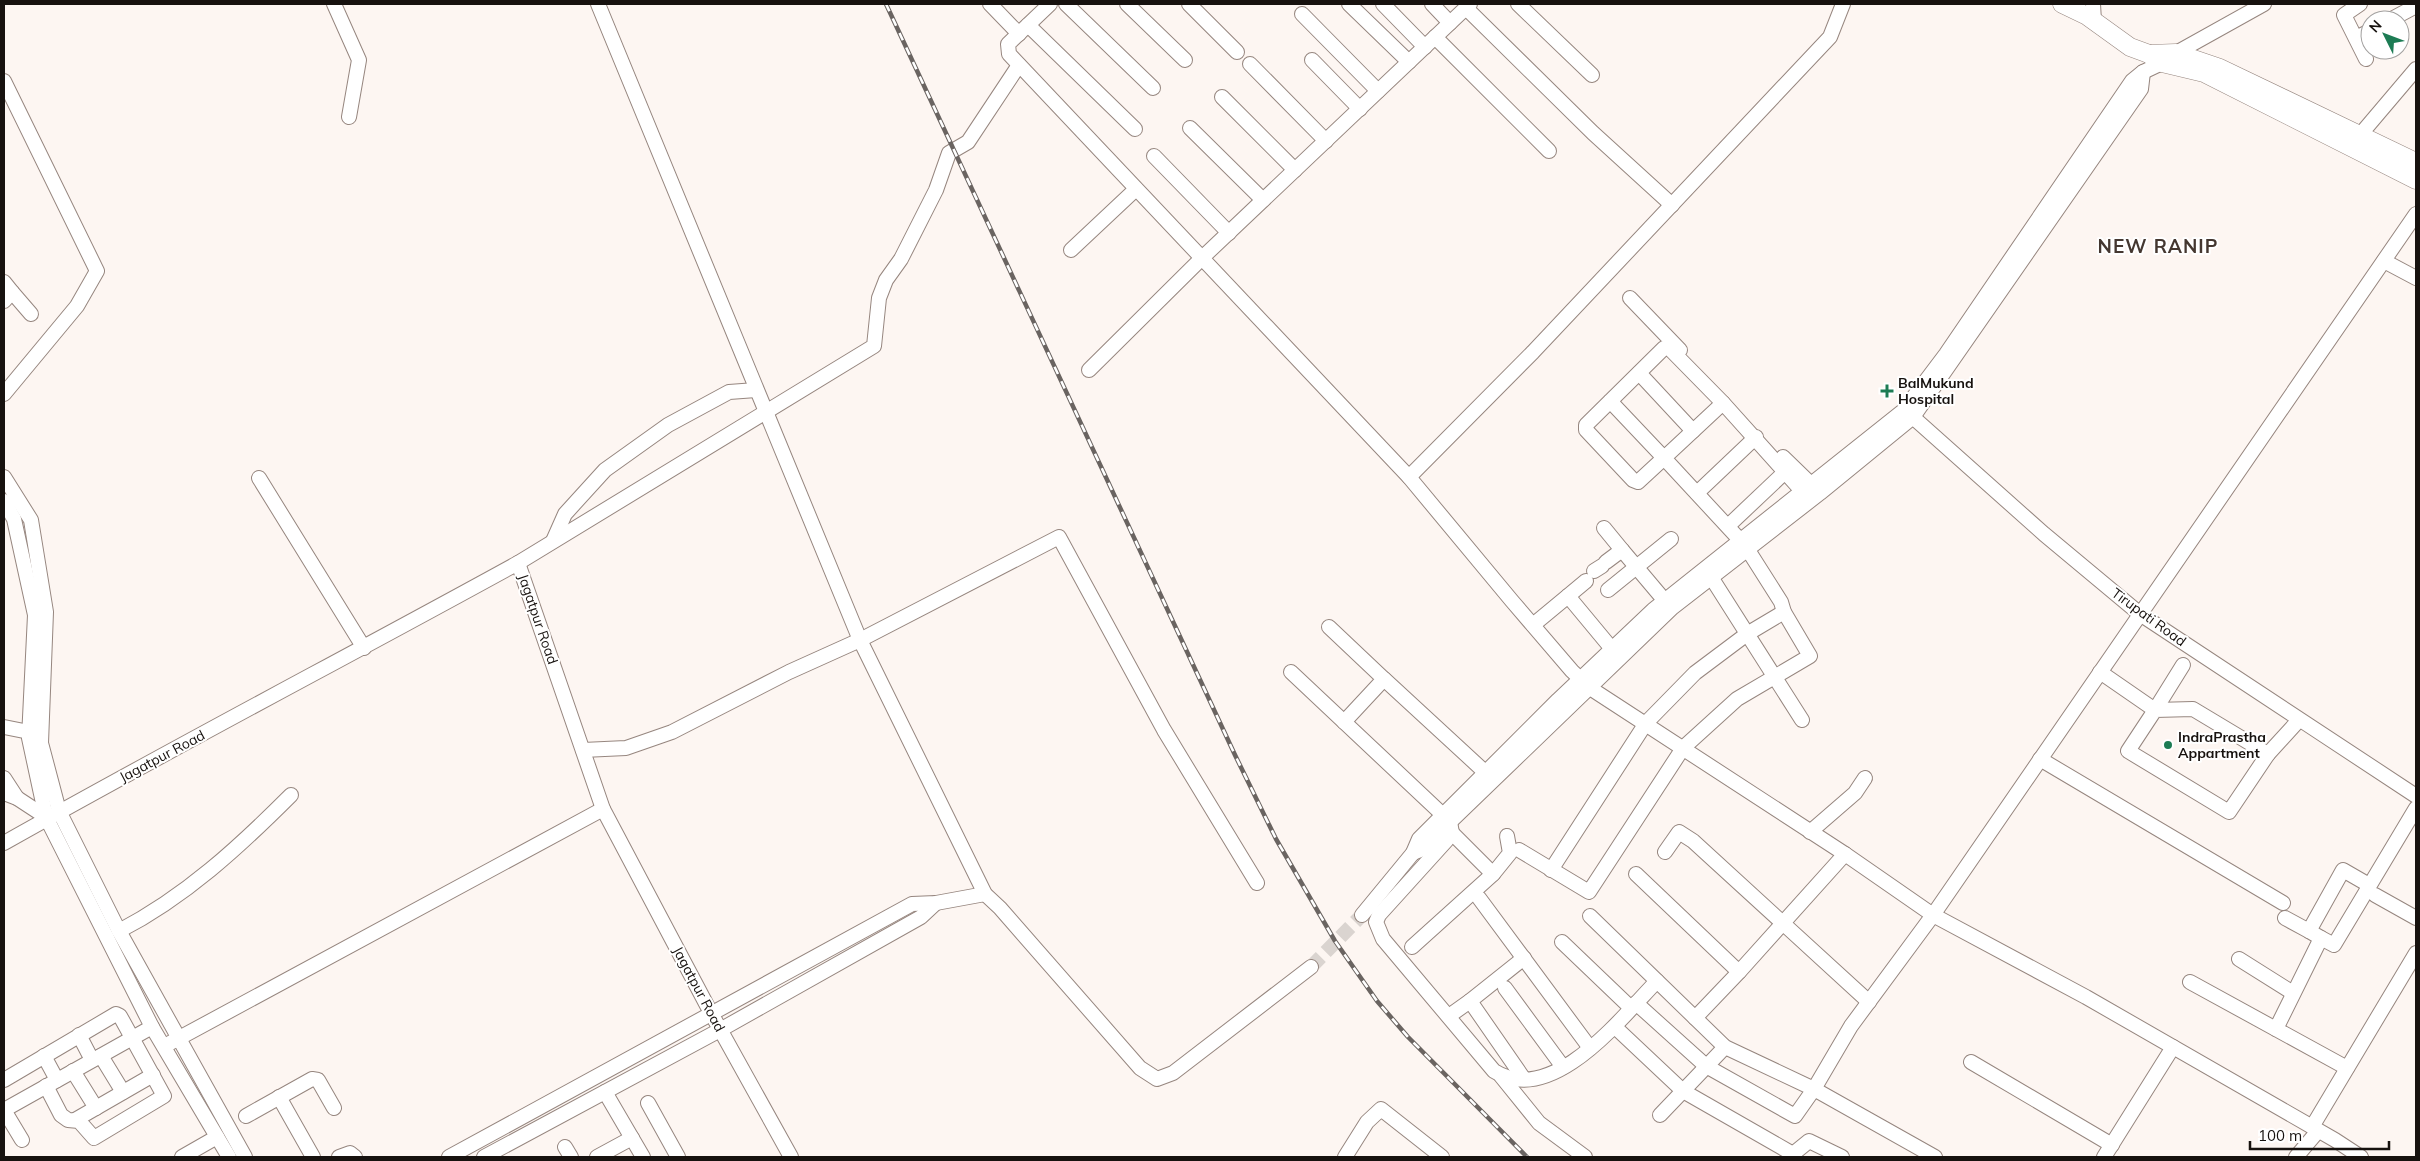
<svg xmlns="http://www.w3.org/2000/svg" width="2420" height="1161" viewBox="0 0 2420 1161" font-family="Mulish,sans-serif">
<rect width="100%" height="100%" fill="#fdf6f2"/>
<g fill="none" stroke-linecap="round" stroke-linejoin="round">
<path stroke="#dad4d0" stroke-width="14" stroke-dasharray="14 7" stroke-linecap="butt" d="M1311 967 1362 915"/>
<g stroke="#96867f" stroke-width="16">
<g id="minor">
<path d="M334 4 359 60 349 117"/>
<path d="M598 4 860 640 985 894 1000 908 1140 1068 1157 1079 1173 1073 1311 967"/>
<path d="M990 4 1019 34"/>
<path d="M1050 4 1008 44 1009 54 1409 477 1512 601 1572 671 1590 688 1845 854 1933 915 2086 997 2335 1140 2361 1157"/>
<path d="M1066 4 1153 88"/>
<path d="M1127 4 1185 60"/>
<path d="M1189 4 1237 52"/>
<path d="M1349 4 1409 62"/>
<path d="M1383 4 1425 47"/>
<path d="M1432 4 1450 23"/>
<path d="M1518 4 1592 75"/>
<path d="M2093 4 2094 21"/>
<path d="M2360 4 2344 15 2366 59"/>
<path d="M1466 8 1593 133 1672 205"/>
<path d="M1302 14 1378 91"/>
<path d="M2390 20 2416 6"/>
<path d="M1028 25 1135 129"/>
<path d="M1435 37 1549 151"/>
<path d="M2356 38 2370 31"/>
<path d="M1312 60 1360 109"/>
<path d="M1250 64 1326 141"/>
<path d="M4 81 97 271 77 306 4 394"/>
<path d="M1222 97 1295 170"/>
<path d="M1190 128 1263 200"/>
<path d="M2360 135 2416 69"/>
<path d="M1154 156 1229 233"/>
<path d="M1071 250 1136 189"/>
<path d="M2384 261 2416 278"/>
<path d="M4 282 12 292 4 301"/>
<path d="M12 292 31 314"/>
<path d="M1630 298 1680 350"/>
<path d="M1089 370 1203 257 1470 4"/>
<path d="M1639 373 1693 431"/>
<path d="M1610 401 1664 458 1638 482 1633 480 1586 430V425L1664 348H1669L1723 403"/>
<path d="M1906 411 2044 534 2140 614 2416 796"/>
<path d="M1783 457 1816 489"/>
<path d="M4 477 31 520 46 612 41 743 59 811 119 931 245 1157"/>
<path d="M1409 477 1533 352 1830 37 1843 4"/>
<path d="M259 478 364 648"/>
<path d="M1697 493 1756 437"/>
<path d="M4 501 14 519 35 615 29 738 46 817 152 1027 229 1157"/>
<path d="M1728 526 1785 472"/>
<path d="M1604 528 1622 550"/>
<path d="M1740 540 1664 458 1723 403 1802 491"/>
<path d="M553 541 565 514 605 470 668 425 729 392 756 390"/>
<path d="M1606 562 1622 550 1665 601"/>
<path d="M518 563 874 346 879 298 886 280 901 259 936 190 949 153 968 142 1019 65"/>
<path d="M1594 571 1602 566"/>
<path d="M1711 577 1802 720"/>
<path d="M1608 590 1671 539"/>
<path d="M1568 596 1586 581"/>
<path d="M1533 625 1568 596 1612 649"/>
<path d="M1329 627 1384 679 1344 722"/>
<path d="M1291 672 1443 815"/>
<path d="M2100 672 2155 710 2128 751 2229 812 2268 754 2193 709 2155 710"/>
<path d="M1384 679 1486 773"/>
<path d="M2155 710 2183 665"/>
<path d="M4 727 29 732"/>
<path d="M583 750 626 748 672 732 789 672 860 640 1059 537 1164 730 1257 883"/>
<path d="M2268 754 2299 720"/>
<path d="M2040 759 2283 903"/>
<path d="M4 778 17 798"/>
<path d="M4 793 17 798 46 817"/>
<path d="M1450 822 1452 833 1446 841 1379 915 1376 922 1383 939 1494 1071C1552 1108 1621 1018 1657 981L1725 1047 1814 1089 1851 1026 1933 915 2416 214"/>
<path d="M1810 832 1855 793 1865 778"/>
<path d="M4 843C174 747 347 657 518 563L603 809 711 1013 791 1157"/>
<path d="M1519 850 1589 892 1683 748 1737 699 1810 656 1784 612 1781 602 1748 550"/>
<path d="M1665 852 1679 832 1693 841 1869 1002"/>
<path d="M1413 853 1425 848 1450 822 1672 608 1820 493 1913 417 2141 89 2143 72"/>
<path d="M1551 870 1646 723 1695 673 1747 634 1784 612"/>
<path d="M1493 874 1510 853 1507 836"/>
<path d="M1636 874 1739 972 1845 854"/>
<path d="M2375 895 2416 918"/>
<path d="M1479 898 1590 1048"/>
<path d="M1362 915 1413 853 1419 839 1558 700 1653 610 1903 411 1946 354 2132 81 2143 72 2162 63 2176 53 2264 4"/>
<path d="M1590 916 1657 981"/>
<path d="M2285 918 2309 931"/>
<path d="M119 931C185 897 239 847 291 795"/>
<path d="M2321 938 2334 945 2416 808"/>
<path d="M1562 942 1631 1008"/>
<path d="M1412 947 1493 874 1452 833"/>
<path d="M1524 958 1470 1001 1524 1079"/>
<path d="M2239 959 2293 993"/>
<path d="M2190 982 2347 1068"/>
<path d="M1505 988 1563 1067"/>
<path d="M1636 1003 1706 1066 1795 1116 1814 1089 1935 1157"/>
<path d="M1449 1016 1470 1001"/>
<path d="M1695 1018 1739 972"/>
<path d="M1615 1027 1683 1091 1793 1154 1809 1141 1842 1157"/>
<path d="M2276 1029 2321 938 2309 931 2343 870 2369 885"/>
<path d="M79 1035 92 1060"/>
<path d="M170 1043 603 809"/>
<path d="M44 1056 57 1080"/>
<path d="M101 1056 123 1092"/>
<path d="M1971 1062 2112 1145"/>
<path d="M73 1071 96 1108"/>
<path d="M1501 1076 1539 1123 1585 1157"/>
<path d="M4 1080 116 1014 120 1016 164 1096 94 1138 79 1121 68 1120 61 1115 46 1086"/>
<path d="M605 1092 643 1157"/>
<path d="M279 1097 313 1157"/>
<path d="M648 1103 678 1157"/>
<path d="M4 1110 152 1027"/>
<path d="M4 1110 22 1140"/>
<path d="M1660 1115 1725 1047"/>
<path d="M246 1116 312 1079 318 1080 334 1108"/>
<path d="M75 1120 153 1075"/>
<path d="M2312 1127 2416 953"/>
<path d="M565 1147 571 1157"/>
<path d="M182 1157 217 1137"/>
<path d="M339 1157 350 1153 355 1157"/>
<path d="M449 1157 912 904 936 903 985 894"/>
<path d="M484 1157 720 1030 921 917 936 903"/>
<path d="M597 1157 632 1138"/>
<path d="M1345 1157 1367 1122 1381 1109 1442 1157"/>
<path d="M2104 1157 2173 1047"/>
<path d="M2296 1157 2318 1131"/>
</g>
</g>
<g stroke="#96867f" stroke-width="19">
<g id="major">
<path d="M2062 4 2087 16 2130 47 2149 54"/>
<path d="M2416 162 2220 68 2176 53 2149 54 2162 63 2204 73 2416 180"/>
</g>
</g>
<use href="#minor" stroke="#fff" stroke-width="14"/>
<use href="#major" stroke="#fff" stroke-width="18"/>
<g stroke="#6a6461" stroke-width="4.5">
<path id="rail" d="M886 4 1235 755 1276 839 1335 941 1377 1001 1408 1037 1527 1157"/>
</g>
<use href="#rail" stroke="#fff" stroke-width="2.5" stroke-dasharray="8" stroke-linecap="butt"/>
</g>
<g fill="#1d7c54" stroke="#fff" stroke-width="2">
<path d="M1884.5 383.5h5v5h5v5h-5v5h-5v-5h-5v-5h5z"/>
<circle cx="2168" cy="745" r="5"/>
</g>
<g text-anchor="middle" dominant-baseline="central" stroke-width="4" stroke-linejoin="round" paint-order="stroke">
<g font-size="14" font-weight="bold" fill="#17120f" stroke="#fff" text-anchor="start">
<text x="1898" y="383">BalMukund<tspan x="1898" dy="16">Hospital</tspan></text>
<text x="2178" y="737">IndraPrastha<tspan x="2178" dy="16">Appartment</tspan></text>
</g>
<g font-size="14" fill="#17120f" stroke="#fff">
<text transform="translate(2149 617) rotate(36)">Tirupati Road</text>
<text transform="translate(538 619) rotate(71)">Jagatpur Road</text>
<text transform="translate(162 756) rotate(-28)">Jagatpur Road</text>
<text transform="translate(699 989) rotate(62)">Jagatpur Road</text>
</g>
<g font-size="19" font-weight="bold" letter-spacing="1" fill="#443730" stroke="#fff">
<text x="2158" y="246">NEW RANIP</text>
</g>
</g>
<rect width="2420" height="1161" fill="none" stroke="#17120f" stroke-width="10"/>
<g transform="translate(2385 35) rotate(312)"><circle r="24" fill="#ffffff" stroke="#a2a09f"/>
<path d="M0-4L9 19L0 12L-9 19Z" fill="#1d7c54"/>
<text y="-8" font-size="14" font-weight="bold" text-anchor="middle" fill="#17120f">N</text>
</g>
<path d="M2250 1141v8h139v-8" fill="none" stroke="#17120f" stroke-width="2.5"/>
<text x="2258" y="1141" font-size="15" fill="#17120f" stroke="#ffffff" stroke-width="4" paint-order="stroke">100 m</text>
</svg>
